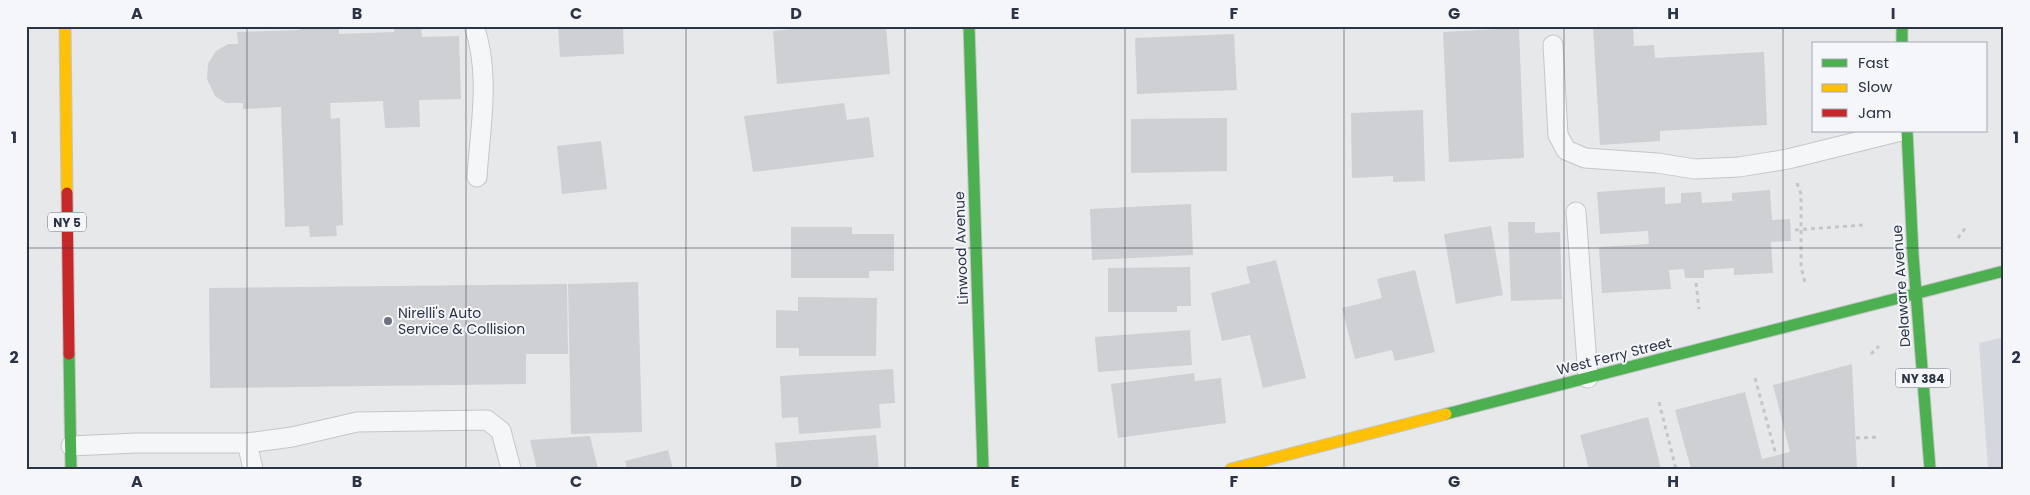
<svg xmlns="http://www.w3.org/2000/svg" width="2030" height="495" viewBox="0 0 2030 495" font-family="Poppins,sans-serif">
<rect width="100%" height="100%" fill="#e6e8ea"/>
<path fill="#d4d7dd" d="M2004 337V469H1988L1979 343Z"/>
<g fill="#ced0d3">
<path d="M300 26H339V34L394 32V26H421L422 37 459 36 461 99 419 100 420 127 385 128 383 101 330 103 331 119 340 118 343 225 336 226 337 236 310 237 309 226 285 227 281 107 243 109V103H226L215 96 207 79 208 64 216 51 228 44H238L237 32 300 30Z"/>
<path d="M558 26H623L624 54 560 57Z"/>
<path d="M822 26H886L890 74 777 84 773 31Z"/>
<path d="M1593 26H1633L1634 46 1654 45 1655 58 1764 52 1767 125 1660 131V141L1600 145Z"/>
<path d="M1519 28 1524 158 1449 162 1443 32Z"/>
<path d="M1234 34 1237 90 1137 94 1135 38Z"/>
<path d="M844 103 847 120 869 117 874 157 753 172 744 116Z"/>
<path d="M1423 110 1425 181 1393 182V176L1352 178 1351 113Z"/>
<path d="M1227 118V171L1131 173V119Z"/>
<path d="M601 141 607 189 562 194 557 146Z"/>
<path d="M1665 187V204L1681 203V193L1701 192 1702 203 1732 201V193L1770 190 1772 220 1790 219 1791 241 1771 242 1773 273 1734 275V268L1704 270V278H1685L1684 269 1669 270 1671 289 1602 293 1599 247 1649 244 1648 231 1600 234 1597 192Z"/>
<path d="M1191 204 1193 255 1092 260 1090 209Z"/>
<path d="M1508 222H1535V233L1560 232 1562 299 1511 301Z"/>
<path d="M1491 226 1503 295 1456 304 1444 234Z"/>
<path d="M791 227H852V234H894V271H869V278H791Z"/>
<path d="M1276 260 1306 378 1263 388 1250 335 1222 341 1211 293 1250 283 1246 267Z"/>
<path d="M1190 267 1191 306H1177V312H1108V268Z"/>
<path d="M1415 270 1435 352 1395 361 1392 350 1355 359 1342 308 1382 298 1377 279Z"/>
<path d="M638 282 642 432 571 434 568 284Z"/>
<path d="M567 284 568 354H526V384L210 388 209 288Z"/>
<path d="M798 297 877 298 876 356H799V348H776V310L798 311Z"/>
<path d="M1190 330 1192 365 1098 372 1095 337Z"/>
<path d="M1852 364 1857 469H1691L1675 410 1745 392 1762 459 1790 452 1773 385Z"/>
<path d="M893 369 895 403 879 404 881 428 799 434 798 417 782 418 780 376Z"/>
<path d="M1194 373 1195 381 1221 378 1226 423 1118 438 1111 384Z"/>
<path d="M1648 417 1661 469H1589L1580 435Z"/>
<path d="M876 435 879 469H777L775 443Z"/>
<path d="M590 436 598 469H537L530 440Z"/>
<path d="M668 450 673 469H627L625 461Z"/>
</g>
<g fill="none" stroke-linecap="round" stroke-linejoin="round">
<g stroke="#c4c6c8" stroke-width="21">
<g id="lane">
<path d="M474 26C491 74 480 128 477 177"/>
<path d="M1553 45 1558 135 1566 150 1585 158 1657 163 1695 169 1739 167 1788 159 1901 131"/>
<path d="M1576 212 1588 378"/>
<path d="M247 443 253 469"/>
<path d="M71 446 136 443H247L292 437 357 422 487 420 501 431 511 469"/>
</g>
</g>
<g stroke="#c4c6c8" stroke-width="13">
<g id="fast">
<path d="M969 26 983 469"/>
<path d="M1902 26V44"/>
<path d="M1907 131 1913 255 1930 469"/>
<path d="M69 354 71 469"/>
<path d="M1446 414 2004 271"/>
</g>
</g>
<g stroke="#c4c6c8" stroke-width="13">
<g id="slow">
<path d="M65 26 67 193"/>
<path d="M1231 469 1446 414"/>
</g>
</g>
<g stroke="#c4c6c8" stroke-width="13">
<path id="jam" d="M67 193 69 354"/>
</g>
<g stroke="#c5c6ca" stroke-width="3" stroke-dasharray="4 4" stroke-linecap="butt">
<path d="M1797 183 1801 194V267L1805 282"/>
<path d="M1795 230 1863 225"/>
<path d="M1958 238 1966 227"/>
<path d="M1696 283 1699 309"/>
<path d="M1871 354 1879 346"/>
<path d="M1755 378 1776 455"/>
<path d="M1659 402 1676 469"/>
<path d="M1856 438 1880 437"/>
</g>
<use href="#lane" stroke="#f5f6f7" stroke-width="19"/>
<use href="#fast" stroke="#4caf50" stroke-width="11"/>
<use href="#slow" stroke="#ffc107" stroke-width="11"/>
<use href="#jam" stroke="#c62828" stroke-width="11"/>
</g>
<path fill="none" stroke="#2b3445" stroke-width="1" stroke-opacity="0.55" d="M247 26V469M466 26V469M686 26V469M905 26V469M1125 26V469M1344 26V469M1564 26V469M1783 26V469M26 248H2004"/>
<circle fill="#6c737f" stroke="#f4f6f9" stroke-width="2" cx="388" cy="321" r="5"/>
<g text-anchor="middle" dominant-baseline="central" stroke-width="4" stroke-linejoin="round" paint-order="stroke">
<g fill="#f4f6f9" stroke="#676e7b" stroke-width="1">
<rect x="48" y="212.5" width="38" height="19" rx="4"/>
<rect x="1895.5" y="368.5" width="55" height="19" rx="4"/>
</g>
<g font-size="12" font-weight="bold" fill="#2b3445">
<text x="67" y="222">NY 5</text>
<text x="1923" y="378">NY 384</text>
</g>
<g font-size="14" fill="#2b3445" stroke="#f4f6f9">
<text transform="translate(961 248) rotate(-92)">Linwood Avenue</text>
<text transform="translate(1901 286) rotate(-94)">Delaware Avenue</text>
<text transform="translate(1614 356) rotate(-14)">West Ferry Street</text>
</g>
<g font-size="14" fill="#2b3445" stroke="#f4f6f9" text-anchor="start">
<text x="398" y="313">Nirelli's Auto<tspan x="398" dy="16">Service &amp; Collision</tspan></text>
</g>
</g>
<rect width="2030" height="495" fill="none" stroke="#f4f6f9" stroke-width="55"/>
<rect x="1812" y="42" width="175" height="90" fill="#f4f6f9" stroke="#a4a8b1"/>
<rect x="1822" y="59" width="25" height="8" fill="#4caf50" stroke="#a4a8b1"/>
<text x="1858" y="68" font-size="15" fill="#2b3445">Fast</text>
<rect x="1822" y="84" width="25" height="8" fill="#ffc107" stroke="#a4a8b1"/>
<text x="1858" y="92" font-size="15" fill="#2b3445">Slow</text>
<rect x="1822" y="109" width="25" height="8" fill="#c62828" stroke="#a4a8b1"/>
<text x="1858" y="118" font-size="15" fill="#2b3445">Jam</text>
<rect x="28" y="28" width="1974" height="440" fill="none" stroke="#2b3445" stroke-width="2"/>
<g font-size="16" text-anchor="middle" font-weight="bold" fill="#2b3445">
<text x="137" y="19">A</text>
<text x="357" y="19">B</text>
<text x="576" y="19">C</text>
<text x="796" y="19">D</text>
<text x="1015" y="19">E</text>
<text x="1234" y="19">F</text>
<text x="1454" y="19">G</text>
<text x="1673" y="19">H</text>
<text x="1893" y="19">I</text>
<text x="14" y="143">1</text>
<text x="2016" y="143">1</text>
<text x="14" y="363">2</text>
<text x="2016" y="363">2</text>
<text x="137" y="487">A</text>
<text x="357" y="487">B</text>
<text x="576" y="487">C</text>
<text x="796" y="487">D</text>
<text x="1015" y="487">E</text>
<text x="1234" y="487">F</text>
<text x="1454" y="487">G</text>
<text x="1673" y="487">H</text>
<text x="1893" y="487">I</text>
</g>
</svg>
